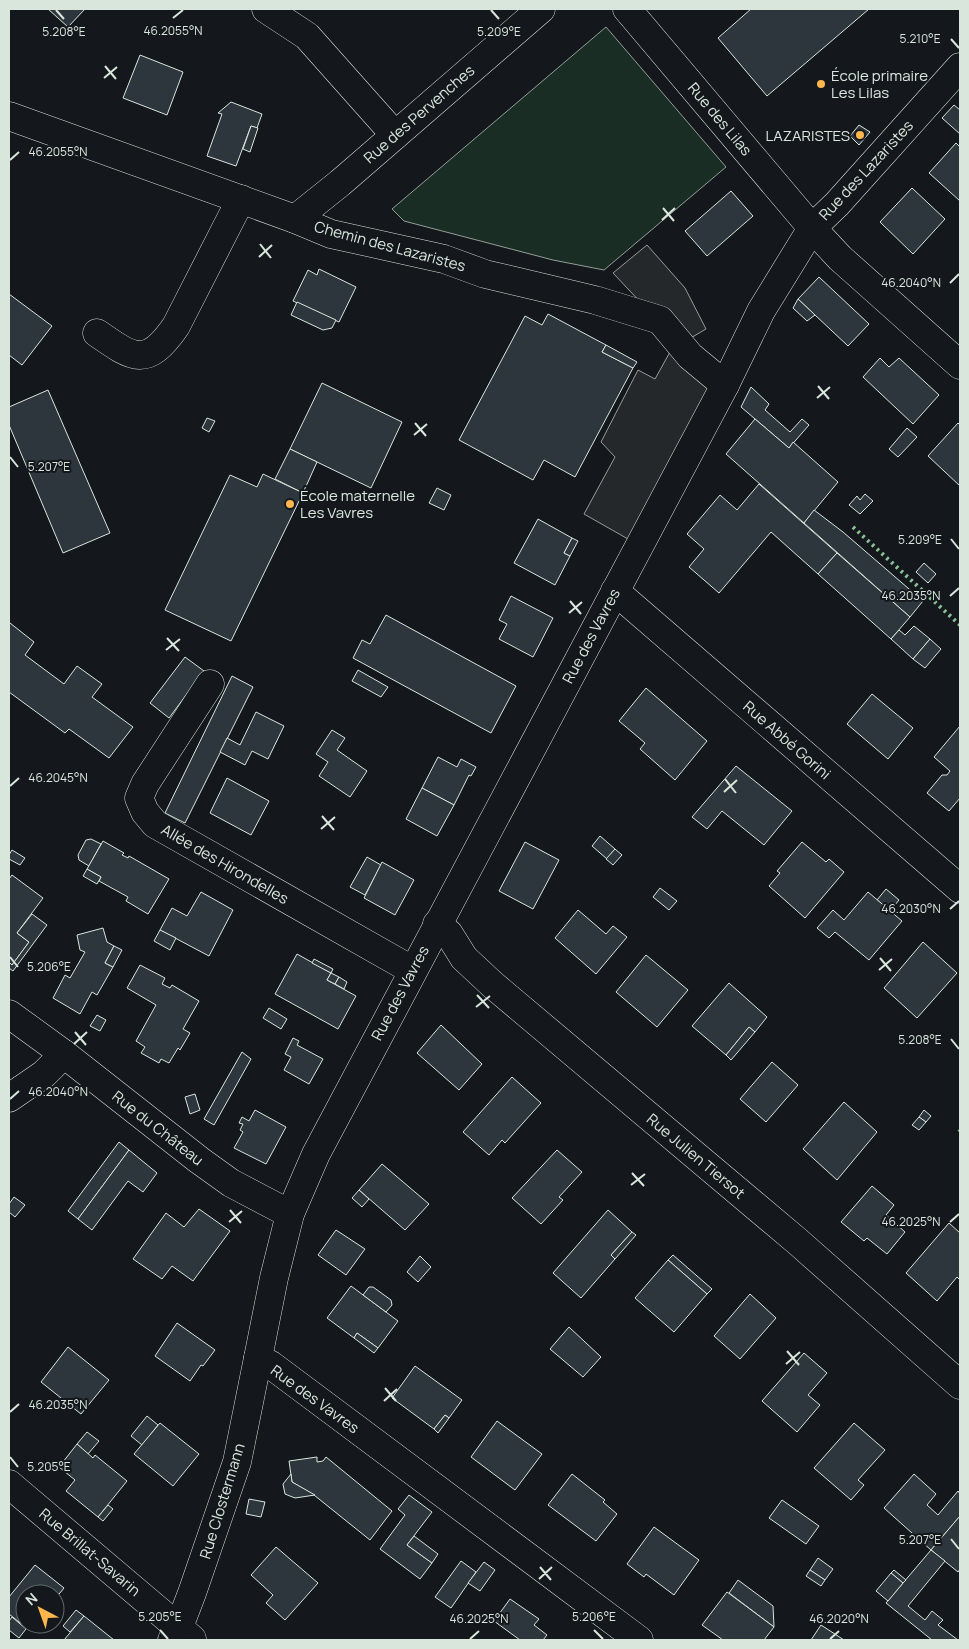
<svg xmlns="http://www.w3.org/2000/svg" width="969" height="1649" viewBox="0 0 969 1649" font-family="Manrope,sans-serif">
<rect width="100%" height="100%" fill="#14181c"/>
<path fill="#1a2d24" stroke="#939e99" d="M606 27 726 167 604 270 553 260 404 221 392 209Z"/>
<path fill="#24282b" stroke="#939e99" d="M647 245 685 288 706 329 689 339 711 383 628 539 584 514 615 457 601 442 638 370 655 379 670 352 645 307 613 273Z"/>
<g fill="#2c363c" stroke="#d8e6dc">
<path d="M48 9H85L68 27Z"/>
<path d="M751 9H869L767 96 718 38Z"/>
<path d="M140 55 183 72 167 115 123 98Z"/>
<path d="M231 102 262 114 257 128 251 126 236 166 207 156 222 114 218 113Z"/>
<path d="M954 105 960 110V134L942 118Z"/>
<path d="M859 125 870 132 859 145 850 136Z"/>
<path d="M251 126 258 128 250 152 243 149Z"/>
<path d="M956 143 960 147V201L929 173Z"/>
<path d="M912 188 945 219 913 254 880 222Z"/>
<path d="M731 191 753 216 707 256 685 231Z"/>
<path d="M319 269 356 287 339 322 293 301 308 270 317 275Z"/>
<path d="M819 277 869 324 848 346 798 299Z"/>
<path d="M9 294 52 326 22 365 9 355Z"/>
<path d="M798 299 815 315 807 321 793 308Z"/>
<path d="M297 302 336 320 332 328 323 330 291 315Z"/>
<path d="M548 314 606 345 602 352 633 368 575 477 544 460 533 480 459 440 525 316 542 325Z"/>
<path d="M606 345 637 362 633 368 602 352Z"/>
<path d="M880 358 889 367 899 358 939 395 913 424 863 377Z"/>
<path d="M322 383 402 422 371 488 290 449Z"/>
<path d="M751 387 769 404 765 410 790 432 802 419 809 425 789 448 741 407Z"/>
<path d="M48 390 110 533 63 553 9 425V407Z"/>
<path d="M207 418 215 421 209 432 202 428Z"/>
<path d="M755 419 789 448 793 442 838 482 804 523 726 454Z"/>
<path d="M958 423 960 425V486L928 456Z"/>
<path d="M907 428 917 437 898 457 889 449Z"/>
<path d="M290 449 317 462 303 493 275 479Z"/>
<path d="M263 474 303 493 231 641 165 610 230 475 257 487Z"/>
<path d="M759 484 837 553 818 574 771 532 719 593 689 567 704 549 687 534 720 495 737 510Z"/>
<path d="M437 488 451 495 444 510 429 503Z"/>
<path d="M865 494 873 501 860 514 849 505 857 496 860 500Z"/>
<path d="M814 510 843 532 923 601 910 617 804 523Z"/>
<path d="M538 519 572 538 564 553 570 556 555 585 514 563Z"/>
<path d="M572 538 578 541 570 556 564 553Z"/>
<path d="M837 553 910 617 891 639 818 574Z"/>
<path d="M924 563 936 574 928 583 916 572Z"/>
<path d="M511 596 553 618 533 657 499 639 507 624 499 620Z"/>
<path d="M386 615 516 686 491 733 353 658 362 640 370 644Z"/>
<path d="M10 623 34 642 25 655 64 684 77 666 102 684 92 697 133 727 109 758 69 729 65 733 9 692V625Z"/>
<path d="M914 626 930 639 913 659 891 639 899 630 905 635Z"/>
<path d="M930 639 941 649 925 668 913 659Z"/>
<path d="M185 657 204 671 169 718 150 703Z"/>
<path d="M358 670 388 687 381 697 352 681Z"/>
<path d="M232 676 253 687 185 823 165 813Z"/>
<path d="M646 688 707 741 675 780 640 749 645 743 619 721Z"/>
<path d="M872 694 913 728 888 759 847 724Z"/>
<path d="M256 712 284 726 268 759 252 751 245 765 220 752 227 738 240 745Z"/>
<path d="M960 726V798L949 811 927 793 942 775H947L950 771 934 757Z"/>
<path d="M332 730 345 738 337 750 367 771 350 797 319 776 328 762 316 754Z"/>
<path d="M438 757 457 767 461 759 476 767 471 776 469 775 454 805 422 788Z"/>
<path d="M736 766 792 811 764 845 722 811 707 829 692 817Z"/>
<path d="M227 778 269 801 251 835 210 813Z"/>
<path d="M422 788 454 805 437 836 406 819Z"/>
<path d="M600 836 615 849 607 859 592 846Z"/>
<path d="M91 839 101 844 89 866 79 860 78 855 86 840Z"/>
<path d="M103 841 124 853 122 855 128 858 129 856 169 879 148 914 126 901 128 897 99 881 101 877 87 869Z"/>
<path d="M525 842 559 860 533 909 499 891Z"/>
<path d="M802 842 826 862 829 859 844 872 805 918 769 886 780 873 777 871Z"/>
<path d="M615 849 622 855 613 865 606 859Z"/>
<path d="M12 850 25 858 20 865 9 859V855Z"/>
<path d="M367 857 381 865 365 895 350 887Z"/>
<path d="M382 862 414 880 395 915 364 898Z"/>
<path d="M87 869 101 877 97 884 83 876Z"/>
<path d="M12 875 43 898 17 933 29 942 12 965 9 962V879Z"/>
<path d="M660 888 677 901 669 910 653 897Z"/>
<path d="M886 889 899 900 890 911 877 900Z"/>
<path d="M201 892 233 910 209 956 160 930 172 908 187 916Z"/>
<path d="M868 892 902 921 869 960 835 932 829 938 817 928 833 910 844 920Z"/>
<path d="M578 910 606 934 613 926 627 937 596 974 555 938Z"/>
<path d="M32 914 47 925 13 971 9 968V962L12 965 29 942 17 933Z"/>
<path d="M103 928 107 942 114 946 105 963 113 967 97 995 92 992 80 1014 53 998 65 975 70 978 85 952 80 950 77 935Z"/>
<path d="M160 930 176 938 170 950 154 941Z"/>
<path d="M923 942 957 973 917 1018 884 988Z"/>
<path d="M114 946 122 950 113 967 105 963Z"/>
<path d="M297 954 331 973 327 980 356 996 338 1029 275 994Z"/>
<path d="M646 955 688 990 657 1027 616 992Z"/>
<path d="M314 959 333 969 331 973 312 963Z"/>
<path d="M140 965 165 978 162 984 170 988 172 985 199 1001 183 1029 190 1033 180 1050 178 1048 169 1063 161 1059 159 1063 141 1053 145 1047 136 1041 156 1005 127 988Z"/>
<path d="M331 973 339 977 335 984 327 980Z"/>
<path d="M339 977 347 982 344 989 335 984Z"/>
<path d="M729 983 767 1017 755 1032 749 1027 726 1055 692 1026Z"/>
<path d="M269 1008 287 1019 281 1029 263 1018Z"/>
<path d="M97 1015 106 1020 100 1031 90 1026Z"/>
<path d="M441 1025 482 1064 459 1090 417 1053Z"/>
<path d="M749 1027 755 1032 731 1060 726 1055Z"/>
<path d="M293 1038 299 1041 297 1045 323 1059 309 1084 284 1070 291 1057 285 1054Z"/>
<path d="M242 1052 251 1059 214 1125 204 1119Z"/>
<path d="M772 1062 798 1085 766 1122 740 1099Z"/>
<path d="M512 1077 541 1103 505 1143 502 1140 489 1155 463 1132Z"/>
<path d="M195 1094 200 1110 190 1114 185 1097Z"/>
<path d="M844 1102 877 1132 837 1180 803 1149Z"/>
<path d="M255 1110 286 1127 266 1164 234 1148 243 1132 240 1130 243 1124 239 1123 242 1117 249 1121Z"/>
<path d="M924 1110 931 1116 926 1122 919 1117Z"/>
<path d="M919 1117 926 1122 919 1130 912 1125Z"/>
<path d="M119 1142 129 1150 78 1219 68 1211Z"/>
<path d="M129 1150 157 1173 143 1192 128 1181 92 1230 78 1219Z"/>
<path d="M557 1150 582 1172 559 1197 563 1200 541 1224 512 1198Z"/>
<path d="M382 1164 429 1204 405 1230 359 1190Z"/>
<path d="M872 1186 894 1205 886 1215 905 1232 887 1254 867 1238 864 1241 841 1222Z"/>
<path d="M359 1190 369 1199 362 1207 352 1198Z"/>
<path d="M14 1197 25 1205 15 1217 9 1212V1204Z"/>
<path d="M199 1209 230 1231 193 1281 172 1266 162 1279 133 1259 166 1213 184 1227Z"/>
<path d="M608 1210 632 1232 611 1255 615 1259 581 1298 553 1273Z"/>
<path d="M949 1223 960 1233V1278L959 1279 957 1277 937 1301 906 1273Z"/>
<path d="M336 1230 365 1249 346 1275 318 1255Z"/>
<path d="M632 1232 636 1235 615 1259 611 1255Z"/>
<path d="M673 1255 712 1289 707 1294 668 1260Z"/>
<path d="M420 1256 431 1267 418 1282 407 1272Z"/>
<path d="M668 1260 707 1294 674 1332 635 1298Z"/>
<path d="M351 1286 398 1321 378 1348 357 1333 354 1338 327 1318Z"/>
<path d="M369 1287H373L391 1300 392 1305 386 1312 363 1295Z"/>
<path d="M750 1294 776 1318 740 1359 714 1336Z"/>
<path d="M177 1323 215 1350 203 1366 201 1365 190 1381 155 1356Z"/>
<path d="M569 1327 601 1357 583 1377 550 1349Z"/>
<path d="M357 1333 378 1348 374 1353 354 1338Z"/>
<path d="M68 1347 109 1380 81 1414 41 1382Z"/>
<path d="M804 1353 827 1373 808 1395 820 1405 797 1432 762 1401Z"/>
<path d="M415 1366 462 1400 449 1418 445 1415 434 1429 392 1398Z"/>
<path d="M445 1415 449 1418 438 1433 434 1429Z"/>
<path d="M147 1416 158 1425 142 1445 131 1436Z"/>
<path d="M497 1421 542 1454 515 1490 471 1457Z"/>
<path d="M160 1423 199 1454 173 1486 134 1454Z"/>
<path d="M854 1423 885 1450 858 1480 864 1485 851 1500 814 1468Z"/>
<path d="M87 1432 99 1441 88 1454 77 1444Z"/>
<path d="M77 1444 93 1458 95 1455 127 1481 98 1517 66 1491 75 1480 59 1467Z"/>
<path d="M317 1457V1462L323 1461 326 1457 392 1511 370 1540 314 1495 292 1482 289 1461Z"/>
<path d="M291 1474 292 1482 315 1495 295 1498 285 1494 283 1484Z"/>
<path d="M572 1474 605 1500 603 1502 617 1514 596 1541 548 1505Z"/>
<path d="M914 1474 936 1494 927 1505 938 1515 958 1491 960 1494V1516L931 1550 884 1508Z"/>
<path d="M409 1495 432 1512 407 1545 432 1563 420 1579 380 1549 405 1515 398 1509Z"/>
<path d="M249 1499 265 1502 261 1517 246 1514Z"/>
<path d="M782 1500 819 1526 806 1544 769 1518Z"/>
<path d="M108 1505 113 1509 103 1521 98 1517Z"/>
<path d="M960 1516V1569L958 1572 931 1550Z"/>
<path d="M654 1527 699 1560 674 1595 646 1574 644 1577 627 1564Z"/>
<path d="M414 1536 438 1554 432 1563 407 1545Z"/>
<path d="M276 1547 318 1583 285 1620 266 1603 273 1595 251 1575Z"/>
<path d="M931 1550 945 1561 908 1606 925 1620 932 1611 943 1620 938 1625 958 1640H932L886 1603Z"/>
<path d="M818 1558 833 1569 825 1580 810 1570Z"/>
<path d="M461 1561 476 1572 451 1608 435 1597Z"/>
<path d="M484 1562 495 1570 480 1591 468 1583Z"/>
<path d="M35 1565 64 1588 55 1599V1594H25V1624H34L29 1630 9 1614V1597Z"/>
<path d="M810 1570 825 1580 821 1586 806 1576Z"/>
<path d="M894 1570 906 1580 903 1583 891 1573Z"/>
<path d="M891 1573 903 1583 888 1601 876 1591Z"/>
<path d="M738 1580 773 1606 774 1627 729 1593Z"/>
<path d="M727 1592 774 1627 764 1640H723L702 1625Z"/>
<path d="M510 1599 539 1619 534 1625 547 1635 543 1640H520L494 1621Z"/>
<path d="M76 1610 84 1616 70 1632 63 1626Z"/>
<path d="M84 1616 114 1640H64Z"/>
<path d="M12 1617 26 1629 19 1638 9 1630V1621Z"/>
<path d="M821 1625 844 1640H811Z"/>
</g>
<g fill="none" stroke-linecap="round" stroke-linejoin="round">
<g stroke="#d8e6dc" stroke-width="29">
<g id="minor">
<path d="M266 9 307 36 395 135"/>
<path d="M627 9 812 228 840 258 960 365"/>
<path d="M9 116 295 219 331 234 444 259 485 274 595 300 660 320 690 356 725 385"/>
<path d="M295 219 340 183 541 9"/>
<path d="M97 333C134 359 147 368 176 326L241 199"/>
<path d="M615 591 960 889"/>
<path d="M210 684 145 784 139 798 145 812 155 824 412 970"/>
<path d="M437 924 449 934 464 958 493 985 797 1241 960 1385"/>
<path d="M9 1014 64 1054 199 1160 231 1183 290 1214"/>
<path d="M9 1098 44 1074 64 1054"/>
<path d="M9 1484 192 1639"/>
<path d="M172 1640 179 1627 192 1593 237 1462 258 1358"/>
<path d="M639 1640 271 1365 258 1358 274 1278 290 1214 316 1154 725 385 761 311 812 228 837 204 960 67"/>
</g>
</g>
<use href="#minor" stroke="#14181c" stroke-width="28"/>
<g stroke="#8ac095" stroke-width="4" stroke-dasharray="2.5 4" stroke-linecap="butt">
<path d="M853 527 960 625"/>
<path d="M959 1132 960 1131"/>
</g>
</g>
<path fill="none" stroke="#d8e6dc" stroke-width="2" d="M56 10 64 19M491 10 499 19M173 18 183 10M951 39 959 48M105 66 116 79M104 78 117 67M10 160 19 152M663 208 674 221M662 220 675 208M260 244 271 258M259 257 272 245M950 283 959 274M818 386 829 399M817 398 830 387M415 423 426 436M414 435 427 424M10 457 18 467M951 539 959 549M950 596 959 588M570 601 581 614M569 613 582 602M167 638 179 651M166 650 180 639M725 779 736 793M10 786 19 778M724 792 737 780M322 816 334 830M321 829 335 817M950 909 959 901M10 957 18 967M880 958 891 971M879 970 892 959M477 995 489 1008M476 1007 490 996M75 1032 86 1045M951 1039 959 1049M74 1044 87 1032M10 1099 19 1091M632 1173 644 1186M631 1185 645 1174M230 1210 241 1223M229 1222 242 1211M950 1222 959 1214M787 1351 799 1365M786 1364 800 1352M385 1388 396 1401M384 1401 397 1389M10 1412 19 1404M10 1457 18 1467M951 1539 959 1549M540 1567 551 1580M539 1579 552 1567M160 1630 168 1639M594 1630 603 1639M470 1639 479 1631M830 1639 839 1631"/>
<g fill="#ffb74d" stroke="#14181c" stroke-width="2">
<circle cx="821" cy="84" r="5"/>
<circle cx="860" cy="135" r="5"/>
<circle cx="290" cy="504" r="5"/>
</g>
<g text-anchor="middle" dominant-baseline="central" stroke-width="4" stroke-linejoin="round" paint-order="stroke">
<g font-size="15" fill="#d8e6dc" stroke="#14181c" text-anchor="start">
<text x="831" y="75">École primaire<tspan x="831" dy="17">Les Lilas</tspan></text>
<text x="850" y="135" text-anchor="end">LAZARISTES</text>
<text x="300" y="495">École maternelle<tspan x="300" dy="17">Les Vavres</tspan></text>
</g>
<g font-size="15" fill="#d8e6dc" stroke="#14181c">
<text transform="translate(419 114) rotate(-41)">Rue des Pervenches</text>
<text transform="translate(720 119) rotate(50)">Rue des Lilas</text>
<text transform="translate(866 170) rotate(-47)">Rue des Lazaristes</text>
<text transform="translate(390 246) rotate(15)">Chemin des Lazaristes</text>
<text transform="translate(591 636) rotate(-62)">Rue des Vavres</text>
<text transform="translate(787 740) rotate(41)">Rue Abbé Gorini</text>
<text transform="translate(225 864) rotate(30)">Allée des Hirondelles</text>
<text transform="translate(400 993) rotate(-62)">Rue des Vavres</text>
<text transform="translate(158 1128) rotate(38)">Rue du Château</text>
<text transform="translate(696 1156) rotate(40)">Rue Julien Tiersot</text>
<text transform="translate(315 1399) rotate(36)">Rue des Vavres</text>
<text transform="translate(222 1501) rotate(-73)">Rue Clostermann</text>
<text transform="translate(90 1552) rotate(40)">Rue Brillat-Savarin</text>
</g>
</g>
<g font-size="12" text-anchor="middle" fill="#d8e6dc" stroke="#14181c" stroke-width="4" stroke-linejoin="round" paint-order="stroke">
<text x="173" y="35">46.2055°N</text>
<text x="64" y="36">5.208°E</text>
<text x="499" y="36">5.209°E</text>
<text x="920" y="43">5.210°E</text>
<text x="58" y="156">46.2055°N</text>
<text x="911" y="287">46.2040°N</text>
<text x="49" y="471">5.207°E</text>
<text x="920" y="544">5.209°E</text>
<text x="911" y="600">46.2035°N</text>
<text x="58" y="782">46.2045°N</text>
<text x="911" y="913">46.2030°N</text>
<text x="49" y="971">5.206°E</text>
<text x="920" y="1044">5.208°E</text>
<text x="58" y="1096">46.2040°N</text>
<text x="911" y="1226">46.2025°N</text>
<text x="58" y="1409">46.2035°N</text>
<text x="49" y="1471">5.205°E</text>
<text x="920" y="1544">5.207°E</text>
<text x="160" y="1621">5.205°E</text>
<text x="594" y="1621">5.206°E</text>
<text x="479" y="1623">46.2025°N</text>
<text x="839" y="1623">46.2020°N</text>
</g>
<rect width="969" height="1649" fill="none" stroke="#d8e6dc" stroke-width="20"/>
<g transform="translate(40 1609) rotate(319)"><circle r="24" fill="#14181c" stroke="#626a69"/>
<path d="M0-4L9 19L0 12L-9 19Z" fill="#ffb74d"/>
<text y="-8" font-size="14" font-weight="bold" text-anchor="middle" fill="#d8e6dc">N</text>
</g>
</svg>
